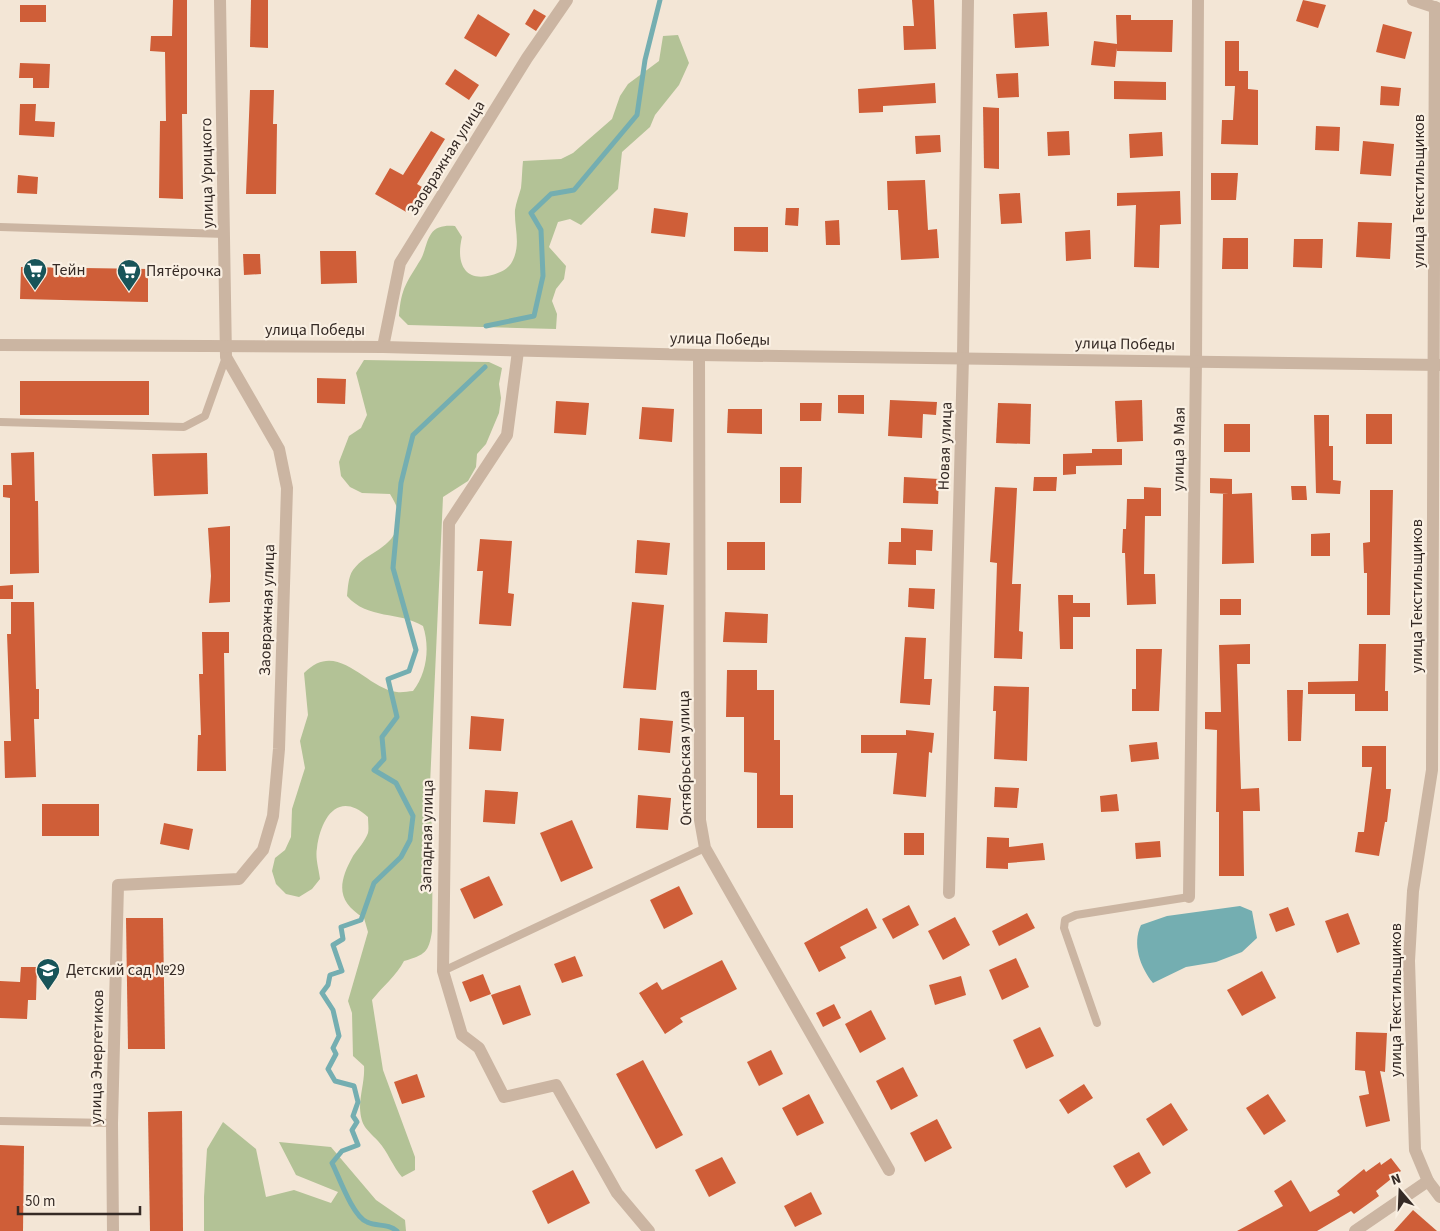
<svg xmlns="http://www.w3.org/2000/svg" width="1440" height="1231" viewBox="0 0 1440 1231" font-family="'Source Sans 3',sans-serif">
<rect width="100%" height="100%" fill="#f3e6d6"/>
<g fill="#b3c296">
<path d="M678 35 689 63 679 85 655 115 650 127 622 152 618 189 581 225 570 219 558 222 549 247 566 266 564 279 556 289 552 301 557 314 556 329 408 325 399 316C401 288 407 282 421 259 425 252 426 241 431 234 436 226 446 225 455 226L462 237C456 261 463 283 492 275 501 272 509 269 513 260 521 243 514 227 515 210 516 203 519 195 521 188 522 179 522 170 523 161L561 159 573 153 612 119 620 96 628 84 659 61 663 36Z"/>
<path d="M364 360 489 362 502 368 499 384 501 398 499 413 486 444 477 454 476 467 468 481 443 497 430 785 423 798 433 827 432 931C429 952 425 955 404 961 396 976 383 986 372 1000L383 1070 415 1157V1170L402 1177C393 1167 388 1152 378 1141 367 1129 361 1127 360 1108 360 1094 365 1080 364 1066L353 1056 352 1013 348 1001 368 932 364 918C336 901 338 883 353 856 358 849 365 841 368 833 369 829 368 822 368 817 338 790 321 818 317 848 315 858 319 870 320 879L312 889 299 897 286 894 276 884 272 871 275 858 285 850 291 837 292 809 305 768 300 741 308 715 304 673C338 638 365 688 397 692 402 693 408 691 413 691 427 673 430 647 423 626 399 611 368 620 347 596 348 588 348 577 353 570 367 551 394 549 398 523 400 511 396 504 390 494L362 493 350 487 341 476 339 462 349 436 361 428 367 415 356 373Z"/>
<path d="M223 1122 256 1149 266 1197 294 1190 331 1203 338 1192 296 1175 279 1142 331 1147 376 1200 405 1220 406 1231H204V1197L207 1149Z"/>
</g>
<path fill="#74aeb1" d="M1240 906 1252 911 1257 938 1242 952 1216 962 1186 967 1153 983C1140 967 1132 944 1141 925L1167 916Z"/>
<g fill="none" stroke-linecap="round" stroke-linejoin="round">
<g stroke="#74aeb1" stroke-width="5">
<path d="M486 326 534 316 543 276 541 230 531 213 551 194 574 190 637 115 645 60 660 0"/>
<path d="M397 1231C388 1223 377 1227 367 1222 353 1217 339 1177 332 1163L342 1151 358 1145 352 1130 357 1122 353 1116 358 1102 354 1086 335 1081 328 1069 336 1054 333 1048 339 1036 333 1010 322 993 328 985 330 975 342 971 333 945 343 939 341 927 361 920 374 883 401 857 410 840 413 816 396 783 374 770 384 759 382 737 397 717 388 679 409 671 416 650 393 568 401 483 413 435 485 367"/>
</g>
</g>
<g fill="#cf5e38">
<path d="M173 0H187V114H182L183 199 159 198 160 121H166L165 52 150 51 151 36H172Z"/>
<path d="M251 0H268V48L250 47Z"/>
<path d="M912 0H934L936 49 904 50 903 26H914Z"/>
<path d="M1303 0 1326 5 1318 28 1296 21Z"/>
<rect x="20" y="5" width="26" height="17"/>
<path d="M534 9 546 16 536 31 525 24Z"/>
<path d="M1047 12 1049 46 1015 48 1013 14Z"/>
<path d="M478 14 510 34 496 57 464 38Z"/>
<path d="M1116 15H1131V20H1173L1172 52 1117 51V48L1115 67 1091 65 1094 41 1117 44Z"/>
<path d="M1383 24 1412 32 1405 59 1376 52Z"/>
<path d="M1225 41H1239V71H1248V89L1258 90V145L1221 144 1222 120H1233L1235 86H1225Z"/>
<path d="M20 63 50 64 49 88H33V78H19Z"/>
<path d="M455 69 479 85 469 100 445 84Z"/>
<path d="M1018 73 1019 97 998 98 996 74Z"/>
<path d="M1114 81 1166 82V100L1114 99Z"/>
<path d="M935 83 936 103 883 106V112L859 113 858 89Z"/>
<path d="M1381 86 1401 88 1399 106 1380 105Z"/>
<path d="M250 90H274L273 124H277L276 194H246Z"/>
<path d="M20 104H36L35 121 55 122 54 137 19 135Z"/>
<path d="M983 107 999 108V169L984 168Z"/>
<path d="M1316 126 1340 127 1339 151 1315 150Z"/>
<path d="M431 131 445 139 417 184 422 187 408 213 375 194 390 168 403 175Z"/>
<path d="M1069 131 1070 155 1048 156 1047 132Z"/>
<path d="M1162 132 1163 156 1130 158 1129 134Z"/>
<path d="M940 135 941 152 916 154 915 136Z"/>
<path d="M1363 141 1394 144 1391 176 1360 174Z"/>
<path d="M1211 173H1238L1236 200H1211Z"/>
<path d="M18 175 38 177 37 194 17 193Z"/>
<path d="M925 180 928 230 937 229 939 258 901 260 898 210H888L887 181Z"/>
<path d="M1180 191 1181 224 1160 225 1159 268 1134 267 1136 205 1117 206V193Z"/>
<path d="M1020 193 1022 223 1001 224 999 194Z"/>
<path d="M654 208 688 213 685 237 651 233Z"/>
<path d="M786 208H799L798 226 785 225Z"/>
<path d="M839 220 840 245H826L825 221Z"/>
<path d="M1358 222 1392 223 1390 259 1356 257Z"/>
<path d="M734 227H768V252L734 251Z"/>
<path d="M1090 230 1091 259 1066 261 1065 232Z"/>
<path d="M1223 238H1248V269H1222Z"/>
<path d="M1294 239H1323L1322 268 1293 267Z"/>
<path d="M320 251H356L357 283 321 284Z"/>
<path d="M243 254H260L261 274 244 275Z"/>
<path d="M21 267 148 269V302L20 299Z"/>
<path d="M317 378 346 379 345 404 317 403Z"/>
<rect x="20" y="381" width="129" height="34"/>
<path d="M838 395H864V414L838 413Z"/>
<path d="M890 400 937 402 936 415 923 414 922 438 888 436Z"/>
<path d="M1142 400 1143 441 1117 442 1115 401Z"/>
<path d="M556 401 589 403 586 435 554 433Z"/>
<path d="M800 403H822L821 421H800Z"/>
<path d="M998 403 1031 404 1030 444 996 443Z"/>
<path d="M642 407 674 409 672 442 639 439Z"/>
<path d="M728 409H762V434L727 433Z"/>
<rect x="1366" y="414" width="26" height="30"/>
<path d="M1314 415H1329V446H1333V480L1341 481 1340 494 1316 493Z"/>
<rect x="1224" y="424" width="26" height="28"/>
<path d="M1092 449H1122V465L1076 466V474L1063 475V454L1092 453Z"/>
<path d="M34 452 35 501H38L39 573 10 574V498L3 497V485H12L11 453Z"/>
<path d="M207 453 208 494 154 496 152 454Z"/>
<path d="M780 467H802L801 503H780Z"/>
<path d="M904 477 939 479 938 504 903 503Z"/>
<path d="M1034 477H1057L1056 491H1033Z"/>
<path d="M1210 478 1232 479V494L1252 493 1254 563 1222 564 1223 494H1229L1210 493Z"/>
<path d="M1291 486H1306L1307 500H1292Z"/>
<path d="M995 487 1017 488 1012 584H1021L1019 631 1023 632 1022 659 994 658 997 563 990 562Z"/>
<path d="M1144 487 1161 488V516H1145L1144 574H1155L1156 604 1127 605 1125 553H1122L1123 529H1126L1127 499H1144Z"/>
<path d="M1370 490H1393L1390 615H1367V573H1364L1363 543 1370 542Z"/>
<path d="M230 526V602L209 603 211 576 208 528Z"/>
<path d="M901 528 933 530 932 551 916 550V565L888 564 889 542H901Z"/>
<path d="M1330 533V556H1311V534Z"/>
<path d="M480 539 512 541 508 593 514 594 511 626 479 624 483 571H477Z"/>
<path d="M637 540 670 543 667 575 635 573Z"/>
<rect x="727" y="542" width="38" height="28"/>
<path d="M13 585V599H0V586Z"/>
<path d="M909 588 935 589 934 609 908 607Z"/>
<path d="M1058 595H1073V603H1090V617H1073V649H1060Z"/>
<rect x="1220" y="599" width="21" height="16"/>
<path d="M11 602H34L36 689H39V719H34L36 777 5 778 4 741H11L7 634H11Z"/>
<path d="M632 602 664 605 656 690 623 688Z"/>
<path d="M725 612 768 614 767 643 723 642Z"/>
<path d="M202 632H229V653H224L226 771H197L198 735H201L199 674H203Z"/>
<path d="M905 637 926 638 924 679H932L930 705 900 703Z"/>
<path d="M1250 644V664H1237L1241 789 1259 788 1260 811H1243L1244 876H1219V812H1216L1217 730 1205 729V712H1221L1219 645Z"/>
<path d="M1359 644H1386L1385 691H1388V711H1355V694H1308V682L1358 681Z"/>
<path d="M1136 649H1162L1159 711H1132V689H1136Z"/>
<path d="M727 670H757V690H774V740H780V795H793V828H757V773L744 772V717H726Z"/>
<path d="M994 686 1029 687 1027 761 994 759 996 711H993Z"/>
<path d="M1287 690H1303L1301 741H1288Z"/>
<path d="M471 716 504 719 501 751 469 749Z"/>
<path d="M640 718 673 721 670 753 638 750Z"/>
<path d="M906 730 934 733 932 753 929 752 926 797 893 794 897 753H861V735H906Z"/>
<path d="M1157 742 1159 759 1131 762 1129 745Z"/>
<path d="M1362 746H1386V789H1391L1387 822H1385L1379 856 1355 852 1358 832H1364L1372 767H1362Z"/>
<path d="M995 787 1019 788 1017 808 994 807Z"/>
<path d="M485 790 518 792 515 824 483 822Z"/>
<path d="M1117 794 1119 811 1101 812 1100 796Z"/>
<path d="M638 795 671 798 668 830 636 828Z"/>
<rect x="42" y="804" width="57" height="32"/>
<path d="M572 820 593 868 561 882 540 833Z"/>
<path d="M164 823 193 829 189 850 160 844Z"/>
<rect x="904" y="833" width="20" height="22"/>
<path d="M987 837 1009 838V847L1043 843 1045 860 1008 863V869L986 868Z"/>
<path d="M1160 841 1161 857 1136 859 1135 843Z"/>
<path d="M489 876 503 905 474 919 460 889Z"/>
<path d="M679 886 693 914 664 929 650 900Z"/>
<path d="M909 905 919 925 893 939 882 919Z"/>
<path d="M1288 907 1295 925 1276 932 1269 914Z"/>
<path d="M867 908 877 928 840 947 846 958 819 972 804 943Z"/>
<path d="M1027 913 1035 928 999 946 992 931Z"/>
<path d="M1348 913 1360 944 1337 953 1325 921Z"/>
<path d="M955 917 970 945 943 960 928 931Z"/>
<path d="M126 918H163L165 1049H128Z"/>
<path d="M575 956 583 976 562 983 554 964Z"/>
<path d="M1016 958 1029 987 1002 1000 989 970Z"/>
<path d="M722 960 737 989 680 1018 683 1022 665 1034 639 993 657 982 662 990Z"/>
<path d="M21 967H37L36 1000H28L27 1019 0 1018V981L20 982Z"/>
<path d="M1262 971 1276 998 1242 1016 1227 990Z"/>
<path d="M483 974 491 994 470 1002 462 982Z"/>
<path d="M961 976 966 995 935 1005 929 985Z"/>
<path d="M520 985 531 1015 503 1025 491 995Z"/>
<path d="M834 1004 841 1018 823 1027 816 1013Z"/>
<path d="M871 1010 886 1039 860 1053 845 1024Z"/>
<path d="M1040 1027 1054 1056 1026 1069 1013 1040Z"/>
<path d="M1356 1032 1387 1033 1385 1072 1380 1071 1390 1121 1366 1127 1359 1096 1369 1094 1365 1071 1355 1070Z"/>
<path d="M771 1050 783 1074 759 1086 747 1062Z"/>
<path d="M643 1060 683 1135 656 1149 616 1074Z"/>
<path d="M903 1067 918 1096 891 1110 876 1081Z"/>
<path d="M417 1074 425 1097 402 1104 394 1082Z"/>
<path d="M1084 1084 1093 1098 1068 1114 1059 1100Z"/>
<path d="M809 1094 824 1123 797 1136 782 1108Z"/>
<path d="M1268 1094 1286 1121 1264 1135 1246 1108Z"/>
<path d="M1171 1103 1188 1130 1163 1146 1146 1119Z"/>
<path d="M182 1111 183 1231H150L148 1112Z"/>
<path d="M937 1119 952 1148 925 1162 910 1133Z"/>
<path d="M0 1145 24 1146 23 1231H0Z"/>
<path d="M1139 1152 1151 1173 1126 1188 1113 1166Z"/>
<path d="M722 1157 736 1183 709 1197 695 1170Z"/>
<path d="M1391 1158 1401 1171 1376 1191 1379 1196 1354 1214 1351 1211 1317 1231H1237L1283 1206 1274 1191 1291 1180 1310 1212 1340 1195 1337 1191 1364 1169 1366 1172 1380 1162 1381 1165Z"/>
<path d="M573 1170 590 1203 548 1224 532 1191Z"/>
<path d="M811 1192 822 1214 795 1227 784 1206Z"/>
<path d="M1413 1210 1437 1231H1394Z"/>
</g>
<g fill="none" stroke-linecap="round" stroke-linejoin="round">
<g stroke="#cbb5a2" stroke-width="8">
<path d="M0 227 225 234"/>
<path d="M0 422 184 427 205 416 226 357"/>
<path d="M443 971 705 848"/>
<path d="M1097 1023 1064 928 1065 920 1076 915 1189 897"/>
<path d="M0 1121 112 1123"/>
</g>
<g stroke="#cbb5a2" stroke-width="12">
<path d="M1413 0 1440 9"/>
<path d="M1435 7 1432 770 1413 891 1409 961 1415 1150 1428 1181 1440 1197"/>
<path d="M383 347 400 263 527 58 567 0"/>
<path d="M518 351 507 435 449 523 443 971 462 1035 479 1048 504 1097 556 1085 617 1193 649 1231"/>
<path d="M699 355 700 820 705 848 889 1170"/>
<path d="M949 893 963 357 968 0"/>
<path d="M1189 897 1196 361 1198 0"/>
<path d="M113 1231 112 1123 118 885 239 879 263 850 273 816 279 749 287 488 279 449 226 357 220 0"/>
<path d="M1355 1231 1428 1181"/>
</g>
<path stroke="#cbb5a2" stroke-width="12" d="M0 345 383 347 699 355 1440 365"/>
</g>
<defs>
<g id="supermarket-pin" transform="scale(1.25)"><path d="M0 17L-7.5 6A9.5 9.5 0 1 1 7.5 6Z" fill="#185459" stroke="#faf0e3"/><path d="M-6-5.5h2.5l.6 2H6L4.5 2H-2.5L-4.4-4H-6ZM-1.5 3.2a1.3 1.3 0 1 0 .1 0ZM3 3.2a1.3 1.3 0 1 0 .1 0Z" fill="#fff"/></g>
<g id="school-pin" transform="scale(1.25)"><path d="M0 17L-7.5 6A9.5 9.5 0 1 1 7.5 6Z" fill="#185459" stroke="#faf0e3"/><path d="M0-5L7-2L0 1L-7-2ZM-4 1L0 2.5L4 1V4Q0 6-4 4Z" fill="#fff"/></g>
</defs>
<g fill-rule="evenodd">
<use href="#supermarket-pin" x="35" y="270"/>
<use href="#supermarket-pin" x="129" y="271"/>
<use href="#school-pin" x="48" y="970"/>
</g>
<g text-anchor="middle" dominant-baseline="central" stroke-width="4.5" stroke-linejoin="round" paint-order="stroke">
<g font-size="16" fill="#352a25" stroke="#faf0e3">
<text transform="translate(446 158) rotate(-58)">Заовражная улица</text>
<text transform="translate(207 173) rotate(-91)">улица Урицкого</text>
<text transform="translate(1419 191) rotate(-90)">улица Текстильщиков</text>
<text x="315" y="330">улица Победы</text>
<text transform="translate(720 339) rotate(1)">улица Победы</text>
<text transform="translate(1125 344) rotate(1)">улица Победы</text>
<text transform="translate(945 446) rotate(-88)">Новая улица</text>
<text transform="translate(1179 449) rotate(-89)">улица 9 Мая</text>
<text transform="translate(1417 596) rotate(-90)">улица Текстильщиков</text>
<text transform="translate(267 610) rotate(-88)">Заовражная улица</text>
<text transform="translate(685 758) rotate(-91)">Октябрьская улица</text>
<text transform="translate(427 836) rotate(-89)">Западная улица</text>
<text transform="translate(1396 1000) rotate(-90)">улица Текстильщиков</text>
<text transform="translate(97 1057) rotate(-89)">улица Энергетиков</text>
</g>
<g font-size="16" fill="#352a25" stroke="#faf0e3" text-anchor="start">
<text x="52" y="270">Тейн</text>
<text x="146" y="271">Пятёрочка</text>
<text x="66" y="970">Детский сад №29</text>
</g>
</g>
<g transform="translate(1400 1191) rotate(341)" stroke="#faf0e3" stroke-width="4" paint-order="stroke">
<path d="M0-4L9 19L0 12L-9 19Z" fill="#352a25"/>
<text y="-8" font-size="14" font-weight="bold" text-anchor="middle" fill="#352a25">N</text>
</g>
<path d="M18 1206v8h122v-8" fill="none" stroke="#352a25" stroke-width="2.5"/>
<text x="25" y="1206" font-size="15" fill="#352a25" stroke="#faf0e3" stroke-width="4" paint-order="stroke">50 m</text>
</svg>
